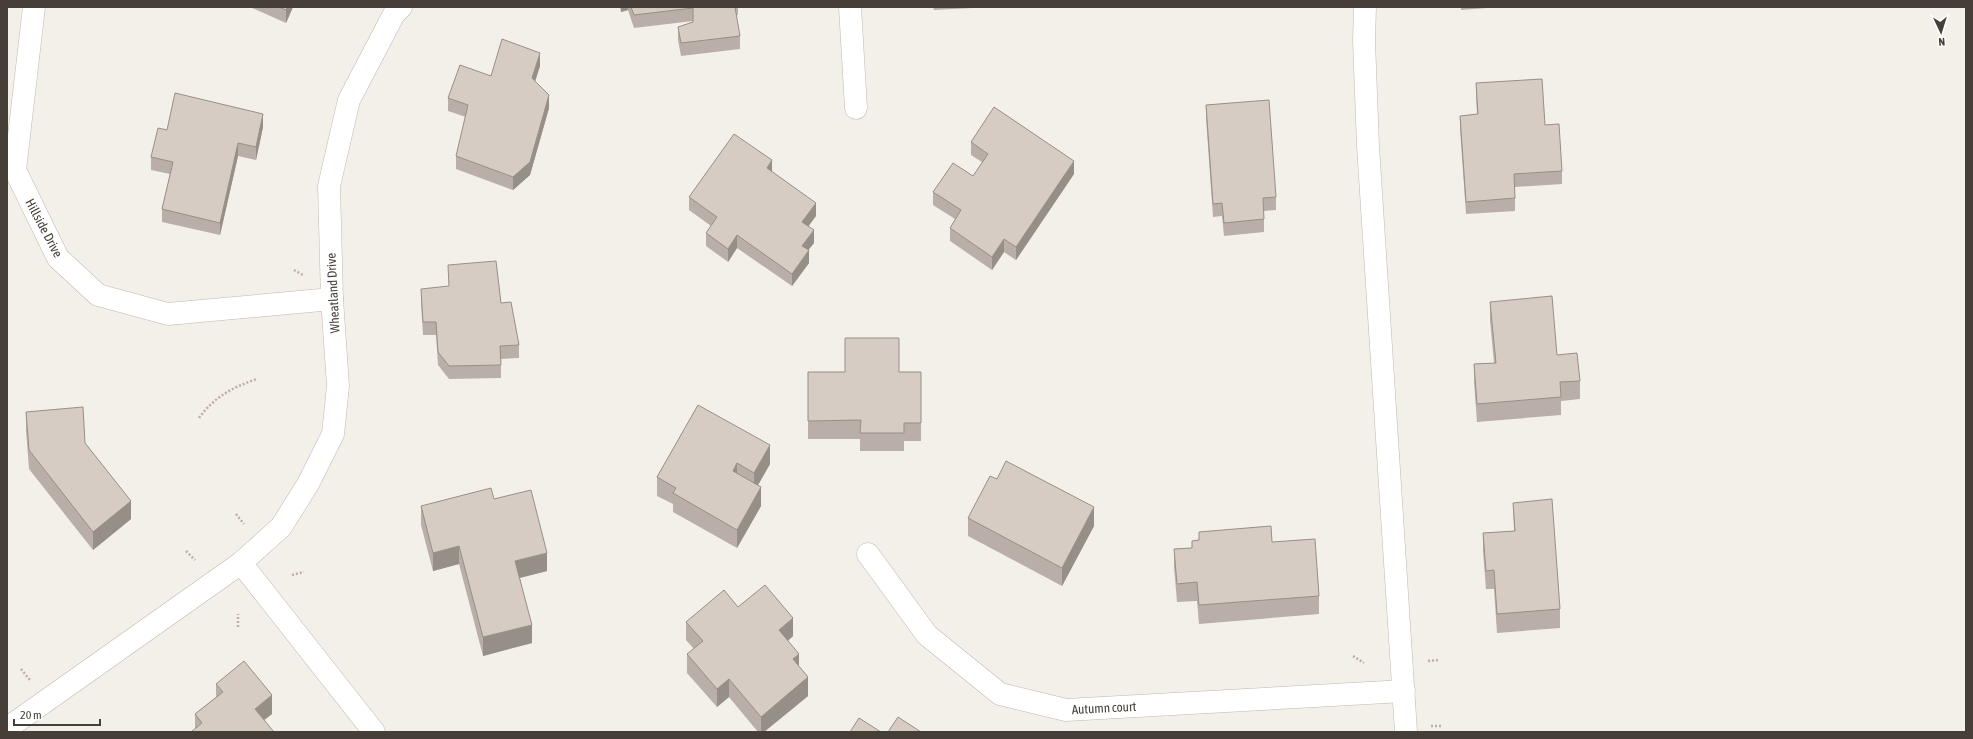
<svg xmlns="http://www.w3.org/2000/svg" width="1973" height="739" viewBox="0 0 1973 739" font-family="'Asap Condensed',sans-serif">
<rect width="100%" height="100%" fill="#f3efe9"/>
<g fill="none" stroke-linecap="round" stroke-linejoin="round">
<g stroke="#c1b8af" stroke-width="23">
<g id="minor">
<path d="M34 7 15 170 58 258 98 295 168 314 332 299"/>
<path d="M850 7 856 108"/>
<path d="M1365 7 1364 41 1368 146 1406 732"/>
<path d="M868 554 927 635 1000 694 1066 710 1404 691"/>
<path d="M241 563 281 527 308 484 333 434 338 386 332 299 329 186 349 100 394 14 401 7"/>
<path d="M9 727 241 563 374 732"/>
</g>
</g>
<g stroke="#bfaf9f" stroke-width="2.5" stroke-dasharray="2 2" stroke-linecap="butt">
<path d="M294 270 303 275"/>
<path d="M199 418C214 397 233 387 257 379"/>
<path d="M236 514 244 524"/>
<path d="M186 551 195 560"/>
<path d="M292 575 304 572"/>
<path d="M238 627V614"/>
<path d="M1353 656 1364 663"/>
<path d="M1428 661 1438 660"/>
<path d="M21 669 30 680"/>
<path d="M1431 726H1442"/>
<path d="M1364 732V731"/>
</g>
<use href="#minor" stroke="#fff" stroke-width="22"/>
</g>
<g fill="#b9afa8">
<path d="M250 7H293L286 23Z"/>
<path d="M620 7H738V15H736L740 36V49L681 56 678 40V27L693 22V21L634 28 628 10 621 12Z"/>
<path d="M933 7H992L934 10Z"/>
<path d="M1461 7H1501L1461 10Z"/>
<path d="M540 66 535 81 549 108 530 175 513 190 456 169V156L466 117 448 111V98L491 76Z"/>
<path d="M1476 83 1545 125 1562 171V184L1515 187V211L1466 214 1460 129V116L1477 115 1476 96Z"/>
<path d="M1206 105 1276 197V210L1264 211V232L1224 236 1222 216 1213 217 1206 118Z"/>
<path d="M263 127 256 160 238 156 220 235 162 222V209L170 174 151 170V157L167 130Z"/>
<path d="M971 142 1074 174 1016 260 1004 252 992 270 950 241V228L955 219 933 205V192L973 176 982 162 971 155Z"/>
<path d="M772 172 816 216 808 226 814 243 808 250 809 263 792 286 737 248 728 262 706 246V233L711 226 689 210V197Z"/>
<path d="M421 289 501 303 519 345V358L501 359V378L449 379 438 365 436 335H423L421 302Z"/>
<path d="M1490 302 1557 355 1580 381V399L1561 401V415L1477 422 1474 382V364L1494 363 1490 320Z"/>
<path d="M808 372H921V441H904V451H860V439H808Z"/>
<path d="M698 405 770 464 758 485 761 506 737 548 673 512V504L657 496V477Z"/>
<path d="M26 412 85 443 131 519 93 550 29 469 26 430Z"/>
<path d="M997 479 1094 526 1062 586 968 536V518Z"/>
<path d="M494 499 547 571 520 578 532 643 483 656 459 564 433 571 421 525V506Z"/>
<path d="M1513 503 1560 609V628L1497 633 1494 589H1486L1483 551V533L1514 531Z"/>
<path d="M1199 532 1272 542 1319 596V614L1199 624 1197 601 1177 602 1174 567V549L1192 548V541L1199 540Z"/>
<path d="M738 607 793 636 788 641 799 666 808 696 764 732H758L729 697 717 707 687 673V654L694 649 686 640V622Z"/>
<path d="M216 684 272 714 264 720 195 729V714L216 697Z"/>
</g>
<g fill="#968f88">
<path d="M287 7H293L286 23V10Z"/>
<path d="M621 7H628V10L621 12Z"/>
<path d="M540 53V66L532 91V78Z"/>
<path d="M549 95V108L530 175 513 190V177Z"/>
<path d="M263 114V127L256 160V147Z"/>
<path d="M238 143V156L220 235V223Z"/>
<path d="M772 160V173L767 168Z"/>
<path d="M1074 161V174L1016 260V247Z"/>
<path d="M816 203V216L802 235V222Z"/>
<path d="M814 230V243L802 258V246Z"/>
<path d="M737 235V248L728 262V249Z"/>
<path d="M1004 239V252L992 270V257Z"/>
<path d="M809 250V263L792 286V274Z"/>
<path d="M770 445V464L754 492V473Z"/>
<path d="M737 463V482L733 471Z"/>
<path d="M761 487V506L737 548V530Z"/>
<path d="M131 501V519L93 550V532Z"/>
<path d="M1094 507V526L1062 586V568Z"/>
<path d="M459 546V564L433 571V553Z"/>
<path d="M547 553V571L515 579V561Z"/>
<path d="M793 618V636L779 648V630Z"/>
<path d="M532 625V643L483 656V637Z"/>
<path d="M799 654V672L793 659Z"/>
<path d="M808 677V696L764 732H761V717Z"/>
<path d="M729 679V697L717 707V689Z"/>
<path d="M272 695V714L255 727V709Z"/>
</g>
<g fill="#d7ccc3" stroke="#968f88">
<path d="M279 7H287L286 10Z"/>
<path d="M631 7H735L740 36 681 43 678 27 693 22V8L634 15Z"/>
<path d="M502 39 540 53 532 78 549 95 530 162 513 177 456 156 468 105 448 98 460 65 491 76Z"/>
<path d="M1542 79 1545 125 1559 124 1562 171 1514 174 1515 198 1466 202 1460 116 1478 114 1476 83Z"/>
<path d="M175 93 263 114 256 147 238 143 220 223 162 209 173 162 151 157 158 128 167 130Z"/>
<path d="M1269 100 1276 197 1263 198 1264 219 1224 223 1222 203 1213 204 1206 105Z"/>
<path d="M994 107 1074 161 1016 247 1004 239 992 257 950 228 961 210 933 192 953 163 973 176 988 154 971 142Z"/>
<path d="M734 134 772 160 767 168 816 203 802 222 814 230 802 246 809 250 792 274 737 235 728 249 706 233 717 217 689 197Z"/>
<path d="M496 261 501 303 511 302 519 345 500 346 501 365 449 366 438 352 436 322H423L421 289 449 286 448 265Z"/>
<path d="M1552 296 1557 355 1577 353 1580 381 1560 382 1561 397 1477 404 1474 364 1496 363 1490 302Z"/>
<path d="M845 338H899V372H921V423H904V433H860L861 420 808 421V372H845Z"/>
<path d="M698 405 770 445 754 473 737 463 733 471 761 487 737 530 673 493 676 488 657 477Z"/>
<path d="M83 407 85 443 131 501 93 532 29 450 26 412Z"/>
<path d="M1006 461 1094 507 1062 568 968 518 990 476 997 479Z"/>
<path d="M491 488 494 499 531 490 547 553 515 561 532 625 483 637 459 546 433 553 421 506Z"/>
<path d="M1552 499 1560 609 1497 614 1494 570 1486 571 1483 533 1515 531 1513 503Z"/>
<path d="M1271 526 1272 542 1315 539 1319 596 1199 605 1197 582 1177 584 1174 549 1192 548V541L1199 540V532Z"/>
<path d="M765 585 793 618 779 630 799 654 793 659 808 677 761 717 729 679 717 689 687 654 703 641 686 622 724 590 738 607Z"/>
<path d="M244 661 272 695 255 709 274 732H191L202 723 195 714 223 692 216 684Z"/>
<path d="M898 717 921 732H888Z"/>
<path d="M859 718 881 732H850Z"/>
</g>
<g text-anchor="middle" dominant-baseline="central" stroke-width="4" stroke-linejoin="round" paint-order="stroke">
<g font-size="13" fill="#463f38" stroke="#fff">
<text transform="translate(44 228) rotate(62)">Hillside Drive</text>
<text transform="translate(333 293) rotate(-93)">Wheatland Drive</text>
<text transform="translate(1104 708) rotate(-3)">Autumn court</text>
</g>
</g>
<rect width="1973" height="739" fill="none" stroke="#463f38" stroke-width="16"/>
<g transform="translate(1941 32) rotate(176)" stroke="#ffffff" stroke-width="3" paint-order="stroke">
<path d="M0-3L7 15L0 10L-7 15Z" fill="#463f38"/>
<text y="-6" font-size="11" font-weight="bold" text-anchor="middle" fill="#463f38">N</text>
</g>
<path d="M14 719v6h86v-6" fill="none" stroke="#463f38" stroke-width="2"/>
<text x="20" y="719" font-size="12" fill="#463f38" stroke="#ffffff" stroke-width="3" paint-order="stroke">20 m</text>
</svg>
